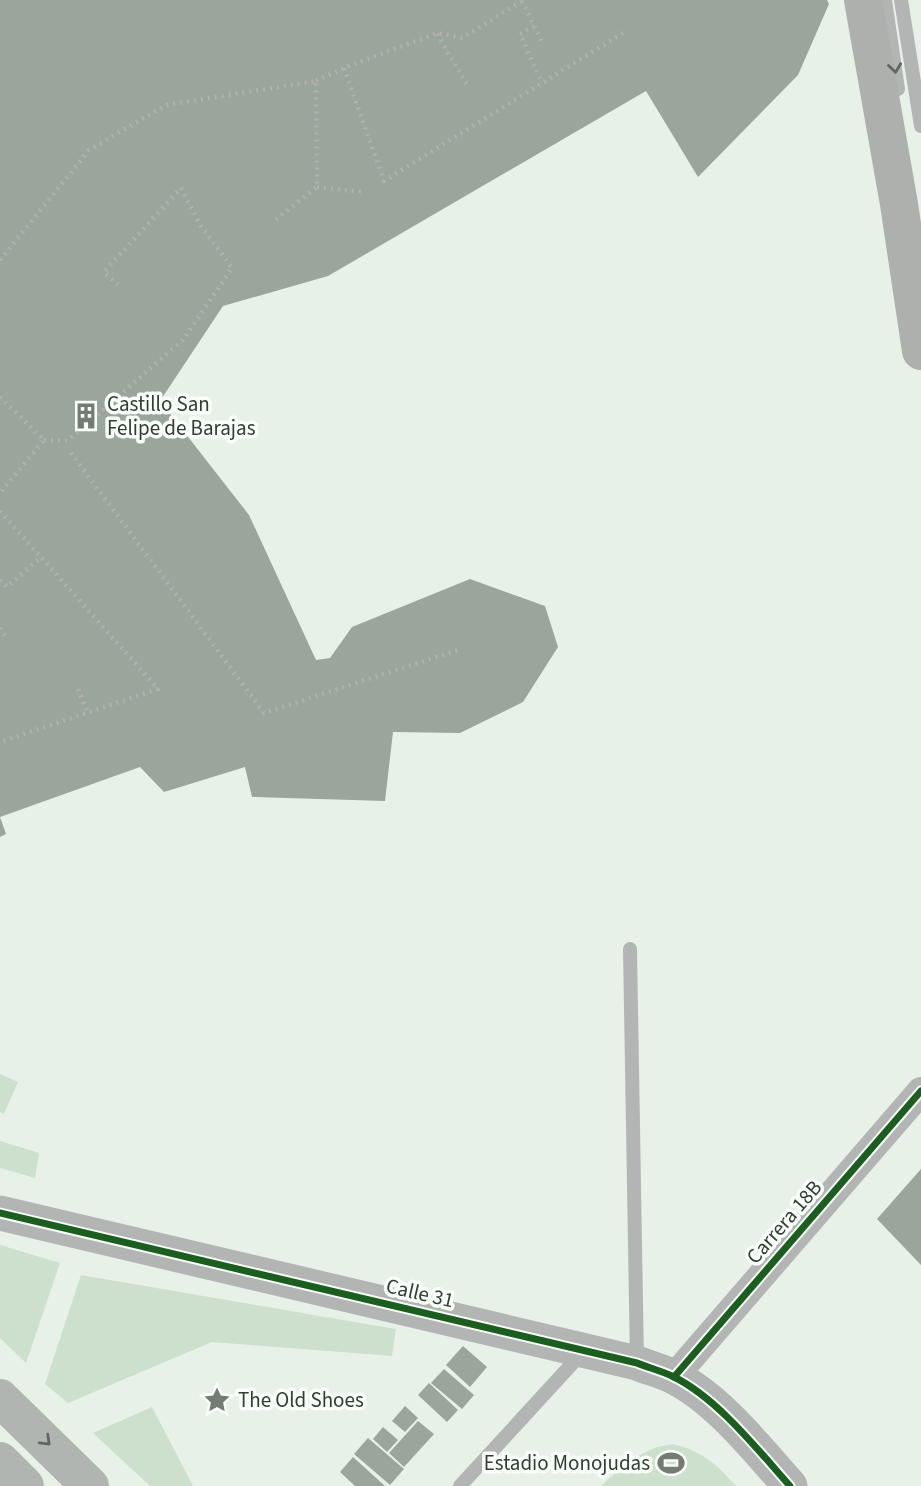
<svg xmlns="http://www.w3.org/2000/svg" width="921" height="1486" viewBox="0 0 921 1486" font-family="'Source Sans 3',sans-serif">
<rect width="100%" height="100%" fill="#e7f1e8"/>
<g fill="#cce0cd">
<path d="M0 1074 18 1082 4 1114 0 1112Z"/>
<path d="M0 1141 39 1153 35 1178 0 1168Z"/>
<path d="M0 1245 60 1263 26 1363 0 1338Z"/>
<path d="M81 1275 396 1329 392 1356 212 1342 68 1403 45 1384Z"/>
<path d="M152 1407 193 1486H150L93 1433Z"/>
<path d="M673 1444C700 1450 718 1465 736 1486H601C622 1467 643 1447 673 1444Z"/>
</g>
<g fill="#9aa69b">
<path d="M0 0H827L829 4 798 75 698 177 646 91 328 276 223 306 160 401 249 515 316 660 330 658 352 627 470 579 545 606 558 647 523 702 460 733 393 732 385 801 252 797 245 767 164 792 140 767 0 817 6 834 0 837Z"/>
<path d="M921 1169V1265L877 1219Z"/>
<path d="M463 1346 487 1367 470 1387 446 1365Z"/>
<path d="M444 1369 474 1395 462 1409 431 1383Z"/>
<path d="M429 1383 458 1410 447 1422 418 1395Z"/>
<path d="M405 1406 418 1418 405 1432 392 1421Z"/>
<path d="M418 1421 434 1434 404 1467 389 1453Z"/>
<path d="M383 1427 398 1440 387 1452 373 1439Z"/>
<path d="M368 1438 404 1469 390 1485 354 1454Z"/>
<path d="M353 1457 385 1486H355L340 1472Z"/>
</g>
<g fill="none" stroke-linecap="round" stroke-linejoin="round">
<g stroke="#b0b1b0" stroke-width="4.5" stroke-dasharray="2 5" stroke-linecap="butt">
<path d="M522 1 543 44"/>
<path d="M534 26 520 34 542 83"/>
<path d="M437 34 469 88"/>
<path d="M344 68 384 181 626 31"/>
<path d="M316 81 344 68 437 33 462 38 524 0"/>
<path d="M317 187 361 192"/>
<path d="M0 260 89 150 166 105 316 81 317 187 275 220"/>
<path d="M0 397 44 440 0 493"/>
<path d="M44 440 67 441 183 340 232 268 201 226 181 188 104 272 120 286"/>
<path d="M71 453 264 713 461 649"/>
<path d="M0 511 158 689 0 742"/>
<path d="M0 580 7 587 41 557"/>
<path d="M0 628 5 636"/>
<path d="M78 689 88 713"/>
</g>
<g stroke="#b3b5b4" stroke-width="14">
<path d="M885 0 898 89"/>
<path d="M901 0 921 126"/>
<path d="M630 949 637 1362"/>
<path d="M460 1486 582 1353"/>
</g>
<path stroke="#b3b5b4" stroke-width="28" d="M674 1377 921 1091"/>
<path stroke="#b3b5b4" stroke-width="35" d="M0 1213 637 1363C649 1368 662 1371 674 1377 718 1399 757 1449 790 1486"/>
<g stroke="#b1b5b2" stroke-width="38">
<path d="M0 1398 90 1486"/>
<path d="M0 1461 25 1486"/>
</g>
<path stroke="#aeb0ae" stroke-width="38" d="M863 0 899 204 921 351"/>
<g stroke="#f8fff8" stroke-width="11">
<g id="cycleway">
<path d="M0 1213 637 1363C649 1368 662 1371 674 1377 718 1399 757 1449 790 1486"/>
<path d="M674 1377 921 1091"/>
</g>
</g>
<use href="#cycleway" stroke="#1b5e20" stroke-width="7"/>
</g>
<defs><path id="oneway-chevron" d="M-2-3.5L2.5 0L-2 3.5" fill="none" stroke-width="1.6" stroke-linecap="round" stroke-linejoin="round" transform="scale(1.75)"/></defs>
<use stroke="#606661" href="#oneway-chevron" transform="translate(895 68) rotate(82)"/>
<use stroke="#606660" href="#oneway-chevron" transform="translate(46 1441) rotate(44)"/>
<defs>
<g id="building-bare" transform="scale(2.1)"><path d="M-4-6H4V6H1V3H-1V6H-4ZM-2.5-4.3h1.7v1.8h-1.7ZM.8-4.3h1.7v1.8H.8ZM-2.5-1h1.7V.8h-1.7ZM.8-1h1.7V.8H.8Z" fill="#737b73" stroke="#f8fff8" stroke-width="2.5" paint-order="stroke"/></g>
<g id="sight-bare" transform="scale(2.1)"><path d="M0-6L1.8-2.2L6-1.7L2.9 1.2L3.7 5.4L0 3.3L-3.7 5.4L-2.9 1.2L-6-1.7L-1.8-2.2Z" fill="#737b73" stroke="#f8fff8" stroke-width="2.5" paint-order="stroke"/></g>
<g id="stadium-bare" transform="scale(2.1)"><path d="M0-5a6.5 5 0 1 0 0 10a6.5 5 0 1 0 0-10ZM-3.5-1.8h7v3.6h-7Z" fill="#737b73" stroke="#f8fff8" stroke-width="2.5" paint-order="stroke"/></g>
</defs>
<g fill-rule="evenodd">
<use href="#building-bare" x="86" y="416"/>
<use href="#sight-bare" x="217" y="1400"/>
<use href="#stadium-bare" x="671" y="1463"/>
</g>
<g text-anchor="middle" dominant-baseline="central" stroke-width="7" stroke-linejoin="round" paint-order="stroke">
<g font-size="21" fill="#343b34" stroke="#f8fff8" text-anchor="start">
<text x="107" y="404">Castillo San<tspan x="107" dy="24">Felipe de Barajas</tspan></text>
<text x="238" y="1400">The Old Shoes</text>
<text x="650" y="1463" text-anchor="end">Estadio Monojudas</text>
</g>
<g font-size="21" fill="#343b34" stroke="#f8fff8">
<text transform="translate(784 1222) rotate(-49)">Carrera 18B</text>
<text transform="translate(420 1293) rotate(13)">Calle 31</text>
</g>
</g>
</svg>
